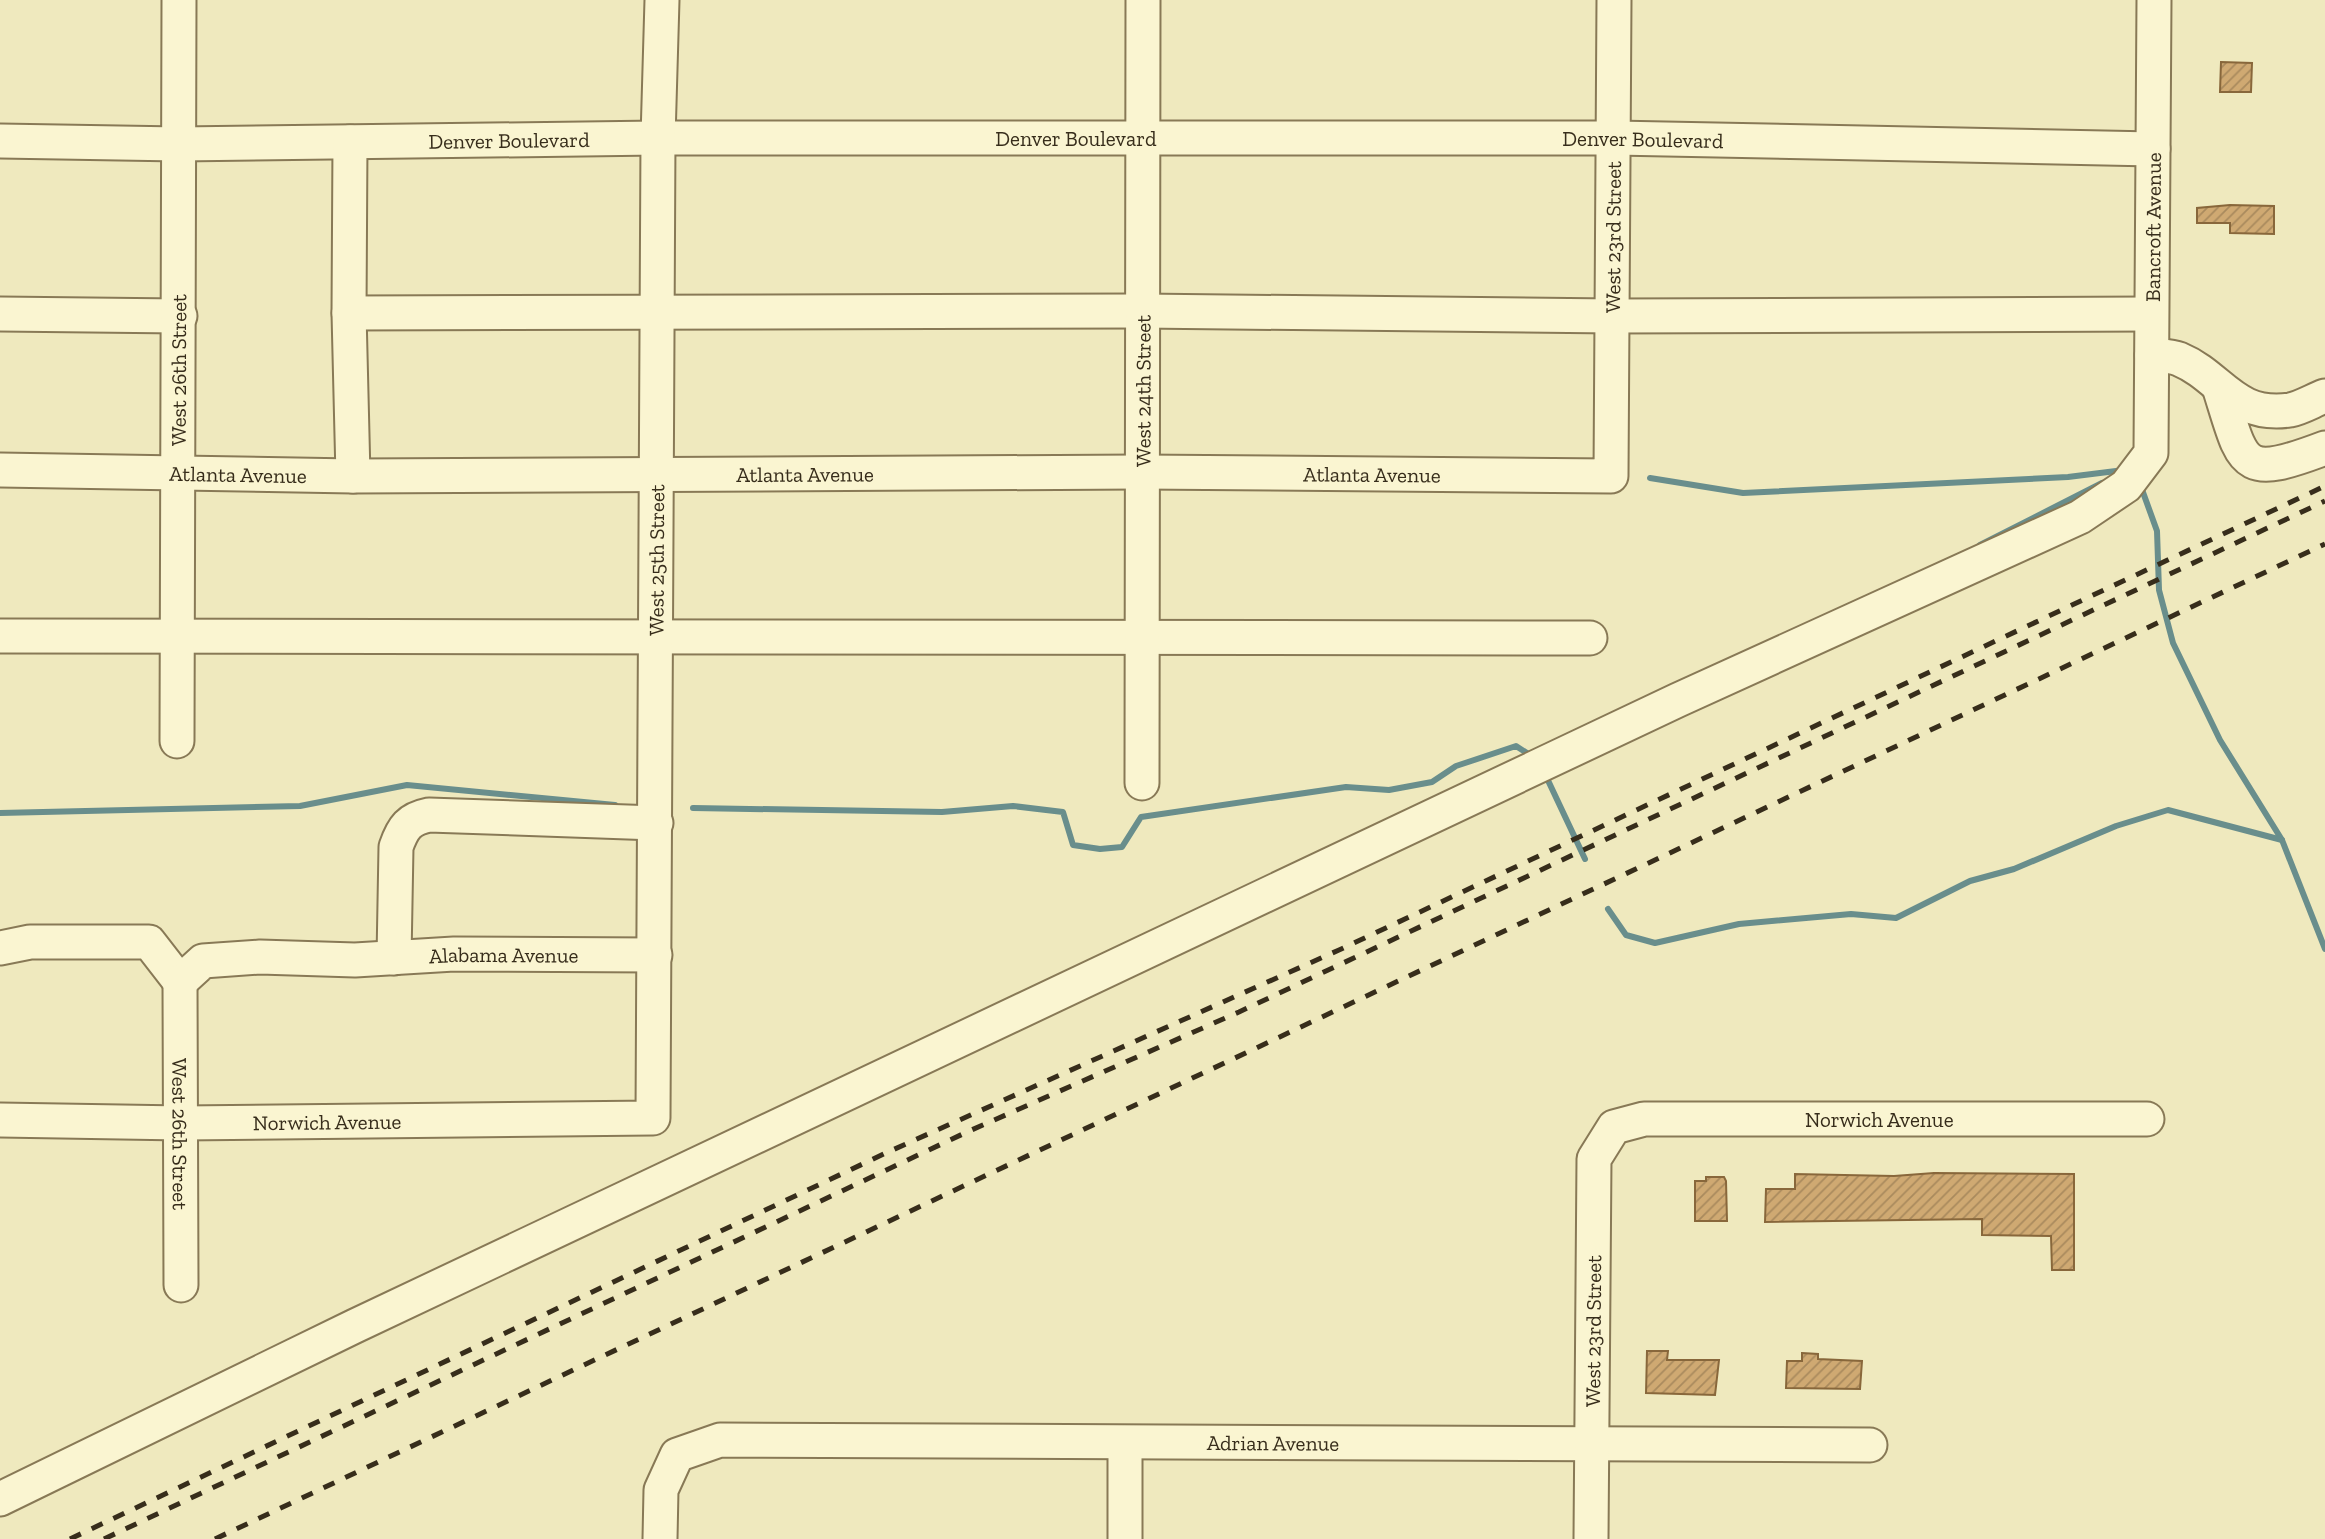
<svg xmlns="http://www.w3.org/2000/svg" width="2325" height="1539" viewBox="0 0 2325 1539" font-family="'Zilla Slab',serif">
<defs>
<pattern id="building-hatch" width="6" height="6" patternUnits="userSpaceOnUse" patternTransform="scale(1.75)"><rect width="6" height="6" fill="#cfa972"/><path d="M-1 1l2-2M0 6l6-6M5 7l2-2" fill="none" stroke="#a98a5d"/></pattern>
</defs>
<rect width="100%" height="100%" fill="#efe9be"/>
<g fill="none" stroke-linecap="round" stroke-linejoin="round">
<g stroke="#698e8c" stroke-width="6">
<path d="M1650 478 1743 493 2068 477 2124 470"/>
<path d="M2140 484 2157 531 2159 590 2173 643 2220 740 2282 840 2325 949"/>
<path d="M1980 545 2102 483"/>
<path d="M1545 774 1585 859"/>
<path d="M693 808 942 812 1013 806 1063 812 1073 845 1100 849 1122 847 1141 817 1346 787 1389 790 1432 782 1456 766 1516 746 1533 757"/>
<path d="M0 813 300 806 407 785 615 805"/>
<path d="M1608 909 1626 935 1655 943 1739 924 1851 914 1896 918 1970 881 2014 869 2116 826 2168 810 2282 840"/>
</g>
</g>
<g fill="url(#building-hatch)" stroke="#88673b" stroke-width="2">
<path d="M2221 62 2252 63 2251 92H2220Z"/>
<path d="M2230 205 2274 206V234L2230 233V223H2197V208Z"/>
<path d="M1934 1173 2074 1174V1270H2052L2051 1236 1982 1235V1219L1765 1222 1766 1189H1795V1174L1894 1176Z"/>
<path d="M1706 1177H1724L1726 1181 1727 1221H1695V1181H1706Z"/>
<path d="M1647 1351H1668L1667 1360H1719L1715 1395 1646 1393Z"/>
<path d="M1802 1353 1818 1354V1359L1862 1361 1860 1389 1786 1388 1787 1361H1802Z"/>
</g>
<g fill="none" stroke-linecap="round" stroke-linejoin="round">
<g stroke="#887956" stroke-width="37">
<g id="minor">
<path id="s1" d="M0 141 179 144 658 138H1615L2153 149"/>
<path d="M350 142 349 313 353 476"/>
<path d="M349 313 1142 311 1613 316 2151 314"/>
<path d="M0 314 180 316"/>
<path d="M2152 355C2161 356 2171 356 2179 359 2222 377 2233 418 2290 410 2301 408 2314 400 2325 396"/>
<path d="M2220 390C2244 467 2241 480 2325 448"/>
<path id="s2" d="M0 470 353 476 1140 472 1611 476 1614 0"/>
<path d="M0 636 1590 638"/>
<path id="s3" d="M177 741 179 0"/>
<path id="s4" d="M1142 783 1143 0"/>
<path d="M0 948 30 942H149L180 982"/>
<path d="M394 958 396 847C403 827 409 819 429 815L656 823"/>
<path id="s5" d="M180 982 203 961 260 957 355 960 454 954 655 955"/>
<path id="s6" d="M180 982 181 1285"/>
<path id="s7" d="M0 1120 182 1123 653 1118 658 138 662 0"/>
<path id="s8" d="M0 1499 355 1326 1678 700 2080 517 2126 486 2151 453 2154 0"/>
<path id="s9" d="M660 1539 661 1490 677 1455 720 1440 1870 1445"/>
<path d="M1125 1539V1443"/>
<path id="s10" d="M1591 1539 1594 1159 1614 1127 1644 1119H2147"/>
</g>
</g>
<use href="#minor" stroke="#faf5d1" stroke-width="33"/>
<g stroke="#372d1b" stroke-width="5" stroke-dasharray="12 12" stroke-linecap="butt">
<path d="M70 1539 888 1152 1339 950 2325 486"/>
<path d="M104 1539 967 1132 1239 1012 2325 501"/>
<path d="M215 1539 2325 544"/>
</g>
</g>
<g text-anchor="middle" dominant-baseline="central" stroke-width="7" stroke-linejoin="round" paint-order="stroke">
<g font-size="21" fill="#372d1b" stroke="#f7f2cd">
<text stroke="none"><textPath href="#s1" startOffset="1076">Denver Boulevard</textPath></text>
<text stroke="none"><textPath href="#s1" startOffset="1643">Denver Boulevard</textPath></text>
<text stroke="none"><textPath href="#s1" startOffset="509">Denver Boulevard</textPath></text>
<text stroke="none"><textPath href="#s8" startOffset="2623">Bancroft Avenue</textPath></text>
<text stroke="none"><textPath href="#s2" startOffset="1850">West 23rd Street</textPath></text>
<text stroke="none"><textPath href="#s3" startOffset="371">West 26th Street</textPath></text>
<text stroke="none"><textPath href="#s4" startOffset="392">West 24th Street</textPath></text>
<text stroke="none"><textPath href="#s2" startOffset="238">Atlanta Avenue</textPath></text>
<text stroke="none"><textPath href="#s2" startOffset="805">Atlanta Avenue</textPath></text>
<text stroke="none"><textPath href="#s2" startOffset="1372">Atlanta Avenue</textPath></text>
<text stroke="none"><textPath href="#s7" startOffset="1211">West 25th Street</textPath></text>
<text stroke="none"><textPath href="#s5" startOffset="332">Alabama Avenue</textPath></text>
<text stroke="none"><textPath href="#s10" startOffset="684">Norwich Avenue</textPath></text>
<text stroke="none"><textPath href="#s7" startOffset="327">Norwich Avenue</textPath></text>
<text stroke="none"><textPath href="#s6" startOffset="152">West 26th Street</textPath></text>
<text stroke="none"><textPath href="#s10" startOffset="208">West 23rd Street</textPath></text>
<text stroke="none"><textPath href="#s9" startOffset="686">Adrian Avenue</textPath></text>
</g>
</g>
</svg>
